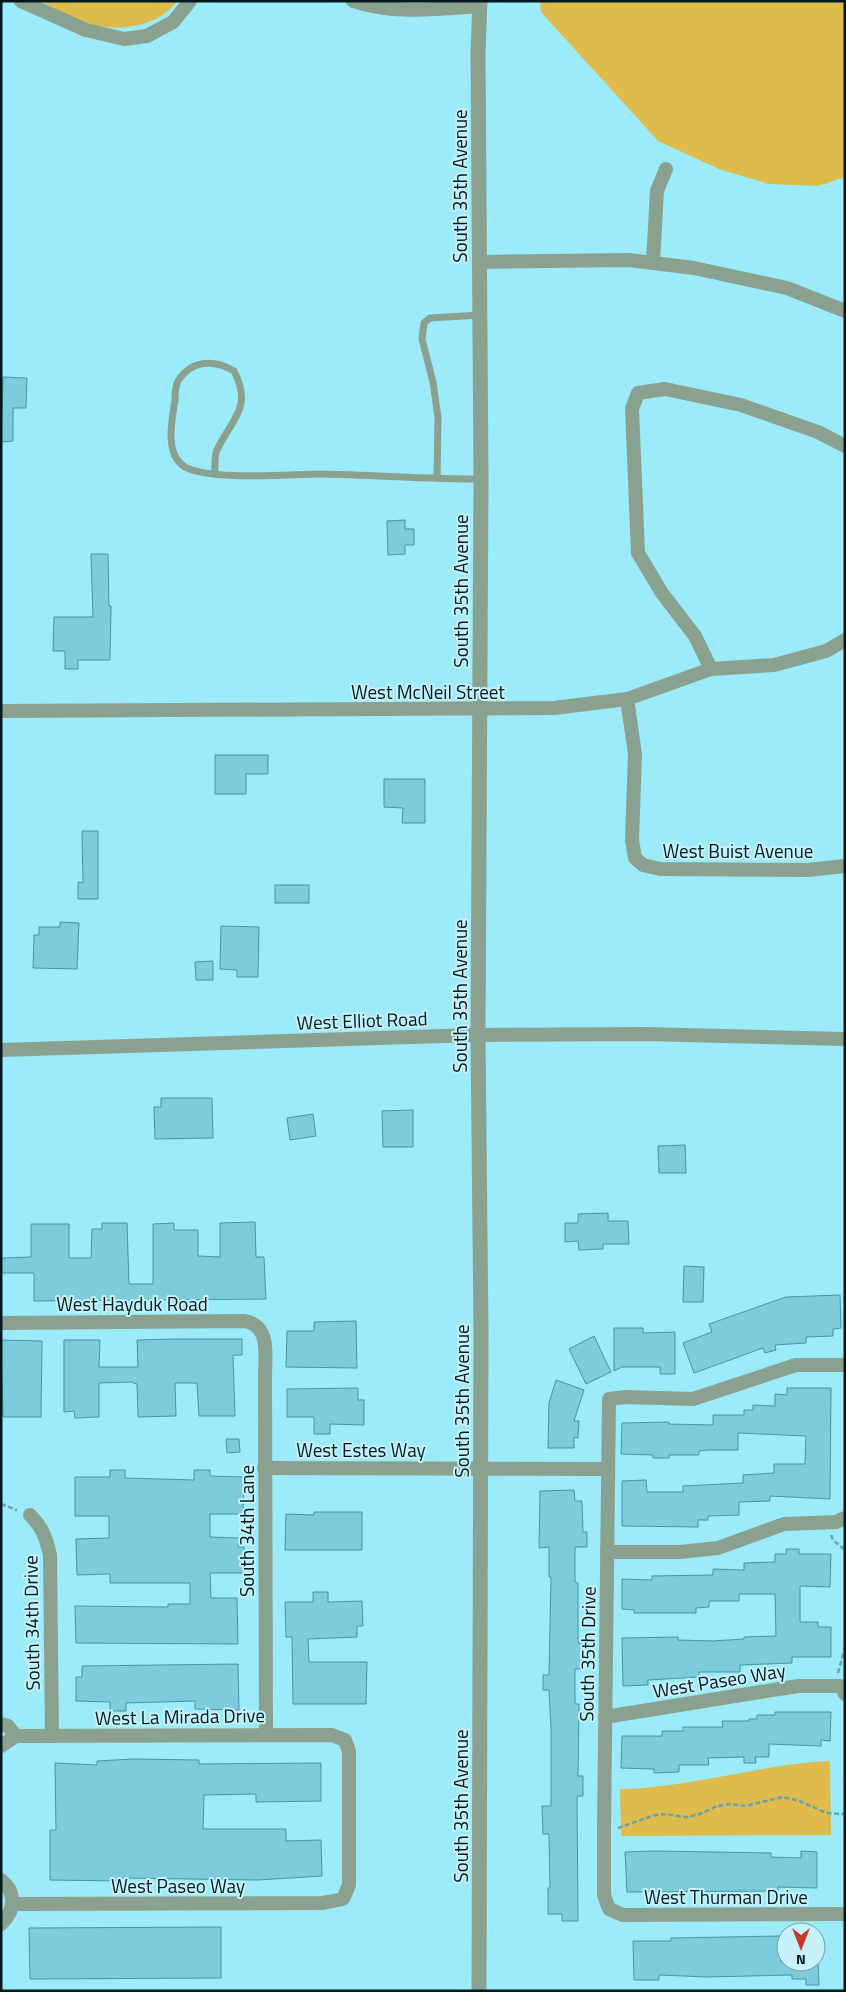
<svg xmlns="http://www.w3.org/2000/svg" width="846" height="1992" viewBox="0 0 846 1992" font-family="'Titillium Web',sans-serif">
<rect width="100%" height="100%" fill="#9bebfa"/>
<g fill="#dfbb4c">
<path d="M41 1H177C156 30 111 33 80 21 67 15 54 8 41 1Z"/>
<path d="M540 1H845V177L818 186 769 184 719 169 658 141 541 12Z"/>
<path d="M830 1761 831 1835 621 1836 620 1789C691 1788 759 1764 830 1761Z"/>
</g>
<g fill="#7cccdb" stroke="#4595a3">
<path d="M3 377 27 378 26 408H13V441L1 442Z"/>
<path d="M405 520V529H414V545H405V554L388 555 387 521Z"/>
<path d="M91 554H108L109 606H111L110 660H78V669H65V651H53L54 617H93Z"/>
<path d="M215 755H268V774H246V794H215Z"/>
<path d="M384 779H425V823H402L403 808 384 807Z"/>
<path d="M82 831H98V899H78V882L83 883Z"/>
<rect x="275" y="885" width="34" height="18"/>
<path d="M60 922 79 923 77 969 33 968 34 935H39V927H60Z"/>
<path d="M221 926 259 927 258 977H237V970L220 969Z"/>
<path d="M213 961V980H196L195 962Z"/>
<path d="M161 1098H212L213 1138 155 1139 154 1107H161Z"/>
<path d="M413 1110V1147H383L382 1111Z"/>
<path d="M313 1114 316 1136 290 1140 287 1118Z"/>
<path d="M685 1145 686 1173H659L658 1146Z"/>
<path d="M608 1213V1221H628L629 1244H603V1249L579 1250 578 1241 565 1242V1223H578V1214Z"/>
<path d="M255 1222 256 1257H264L266 1299 34 1301V1273H1V1258L31 1257V1224H69V1258H91L92 1229H102V1223H127L129 1284H153V1224L174 1223V1230H198V1256L220 1257V1223Z"/>
<path d="M684 1266 704 1267 703 1302H683Z"/>
<path d="M840 1295 841 1328 833 1329V1336L806 1337V1343L775 1345 776 1350 765 1353 763 1348 694 1373 683 1343 712 1332 709 1324 786 1297Z"/>
<path d="M356 1321 357 1368 286 1367 287 1331H314V1322Z"/>
<path d="M614 1328H643V1333L675 1332V1374H660V1367H622L614 1371Z"/>
<path d="M594 1336 611 1372 586 1384 569 1349Z"/>
<path d="M175 1339H242V1355H233L235 1416H199L197 1383H175L176 1416 138 1417 137 1384 131 1382 99 1383V1417L75 1418 74 1411 64 1412V1340H100L99 1367H138L137 1340Z"/>
<path d="M1 1340 42 1341 41 1417H3Z"/>
<path d="M556 1380 584 1390 574 1421H579L578 1438 574 1437V1448H548L549 1403Z"/>
<path d="M358 1388V1400H364V1425L330 1424V1434H314V1417H287V1389Z"/>
<path d="M787 1388H831L830 1499 770 1496V1501L739 1502V1515L708 1516V1520H698V1527L622 1526V1481L646 1480 647 1492H683V1486L743 1483V1475L774 1473V1464H805L806 1436 738 1433V1450H708L699 1451V1455H669V1458H653V1455L621 1454 622 1423 669 1422V1424L713 1425V1415H744V1410H753V1405L775 1406V1394L787 1395Z"/>
<path d="M226 1439H239L240 1452 227 1453Z"/>
<path d="M110 1470H125V1478L194 1480V1470H210V1476L244 1477 243 1514H210V1537L239 1538 238 1547H244V1573H210L211 1598H237L238 1644 76 1643 75 1606 168 1607V1604H190V1583H110V1574L77 1575 76 1539 109 1538V1516H75V1477H110Z"/>
<path d="M574 1490 575 1501H582L583 1532H587V1547H575V1582L578 1583V1643L582 1644 581 1669H575V1704H579L578 1776H583V1796H577L578 1921H562V1914H548V1888H550L549 1834H543L542 1806H551V1730L549 1690H543V1675H549L551 1577H549V1547L539 1548 540 1491Z"/>
<path d="M314 1512H362V1550H285L286 1514 314 1515Z"/>
<path d="M786 1549H799V1554H831L830 1587 800 1586V1622H818V1627H831V1657H792V1663L740 1665V1672H699V1677L648 1680V1685L623 1686 622 1638 678 1637V1640L713 1641 744 1639V1637L776 1636 775 1594H739V1601H709V1607L696 1608V1613H634V1610L622 1609V1579L652 1580V1576L713 1575V1569L744 1570V1563L775 1562V1554H786Z"/>
<path d="M313 1592H328V1602L362 1601 363 1626H357V1637L308 1639 309 1662H367L366 1704H293L292 1637H286L285 1602H313Z"/>
<path d="M238 1664 239 1710 195 1709V1701L126 1703V1711H110V1702L76 1701V1677H82V1666Z"/>
<path d="M775 1712H831L830 1741 821 1740V1746L769 1744V1757H755L756 1763H744V1757L708 1758 709 1765H679V1772L654 1773V1769L621 1768 622 1736H662V1731H683V1727H723L722 1721H749V1719H757V1715H775Z"/>
<path d="M133 1759 199 1760V1764L321 1763V1801L256 1802V1794L204 1795 203 1829H286V1841L321 1840 322 1876 258 1880 121 1878V1881L50 1880V1830H56L55 1763 97 1765V1761Z"/>
<path d="M654 1851 771 1853V1857L801 1858V1851L817 1852V1888L778 1887V1891L627 1892 625 1852Z"/>
<path d="M221 1927V1978L30 1979 29 1928Z"/>
<path d="M780 1936 781 1962H818L819 1985H806V1979H792V1975L708 1977 659 1975V1980H634L633 1941H671V1938Z"/>
</g>
<g fill="none" stroke-linecap="round" stroke-linejoin="round">
<g stroke="#67a4b0" stroke-width="2.5" stroke-dasharray="5 2.5" stroke-linecap="butt">
<path d="M1 1504 17 1510"/>
<path d="M831 1535 833 1540 845 1550"/>
<path d="M838 1673 845 1647"/>
<path d="M618 1828 652 1816 662 1814 687 1817 700 1814 717 1806 729 1804 746 1806 782 1797 797 1800 827 1813 845 1814"/>
</g>
<g stroke="#8ba18f" stroke-width="7">
<path d="M215 473C215 466 214 456 217 450 232 418 253 408 234 371 214 359 191 360 178 381 175 386 175 394 175 400 172 420 164 454 185 467 210 481 290 474 321 474 374 475 428 479 481 479"/>
<path d="M437 478 438 418 433 382 422 339 424 323 430 318 480 315"/>
</g>
<g stroke="#8ba18f" stroke-width="14">
<path d="M21 1 86 30 124 39 147 36 173 22 190 1"/>
<path d="M353 1C393 15 439 9 480 6"/>
<path d="M480 262 629 260 694 268 787 288 845 311"/>
<path d="M653 263 657 191 666 169"/>
<path d="M711 669 695 636 662 593 638 553 632 409 638 393 665 389 741 405 818 432 845 446"/>
<path d="M627 699 635 754 632 840 635 858 643 865 660 869 808 870 845 866"/>
<path d="M1 711 554 708 627 699 711 669 774 665 826 651 845 640"/>
<path d="M1 1050 474 1035 646 1034 845 1039"/>
<path d="M1 1323 245 1321C271 1326 265 1356 265 1377L266 1734"/>
<path d="M845 1365H796L693 1399 626 1397 609 1399 604 1828V1895L609 1909 623 1915 845 1914"/>
<path d="M264 1468 608 1469"/>
<path d="M30 1515C43 1528 46 1538 50 1555L52 1736"/>
<path d="M607 1552H680L718 1548 784 1524 836 1522 845 1518"/>
<path d="M605 1717 798 1686H841L845 1694"/>
<path d="M1 1724 8 1726 16 1736"/>
<path d="M1 1746 16 1736 332 1735 345 1740 349 1751V1885L343 1899 323 1903 13 1904"/>
<path d="M1 1880C17 1893 15 1911 1 1924"/>
</g>
<path stroke="#8ba18f" stroke-width="15" d="M479 1991 481 1333 478 1035 481 479 478 52 480 1"/>
</g>
<g text-anchor="middle" dominant-baseline="central" stroke-width="4" stroke-linejoin="round" paint-order="stroke">
<g font-size="19" fill="#01181d" stroke="#c5f2fb">
<text transform="translate(459 186) rotate(-90)">South 35th Avenue</text>
<text transform="translate(460 591) rotate(-90)">South 35th Avenue</text>
<text x="428" y="691">West McNeil Street</text>
<text x="738" y="850">West Buist Avenue</text>
<text transform="translate(459 996) rotate(-90)">South 35th Avenue</text>
<text transform="translate(362 1020) rotate(-2)">West Elliot Road</text>
<text x="132" y="1303">West Hayduk Road</text>
<text transform="translate(461 1401) rotate(-90)">South 35th Avenue</text>
<text x="361" y="1449">West Estes Way</text>
<text transform="translate(246 1531) rotate(-90)">South 34th Lane</text>
<text transform="translate(31 1623) rotate(-91)">South 34th Drive</text>
<text transform="translate(587 1654) rotate(-89)">South 35th Drive</text>
<text transform="translate(719 1680) rotate(-9)">West Paseo Way</text>
<text transform="translate(180 1716) rotate(-1)">West La Mirada Drive</text>
<text transform="translate(460 1806) rotate(-90)">South 35th Avenue</text>
<text x="178" y="1885">West Paseo Way</text>
<text x="726" y="1896">West Thurman Drive</text>
</g>
</g>
<rect width="846" height="1992" fill="none" stroke="#01181d" stroke-width="5"/>
<g transform="translate(801 1947) rotate(180)"><circle r="24" fill="#c5f2fb" stroke="#779ba2"/>
<path d="M0-4L9 19L0 12L-9 19Z" fill="#c53926"/>
<text y="-8" font-size="14" font-weight="bold" text-anchor="middle" fill="#01181d">N</text>
</g>
</svg>
